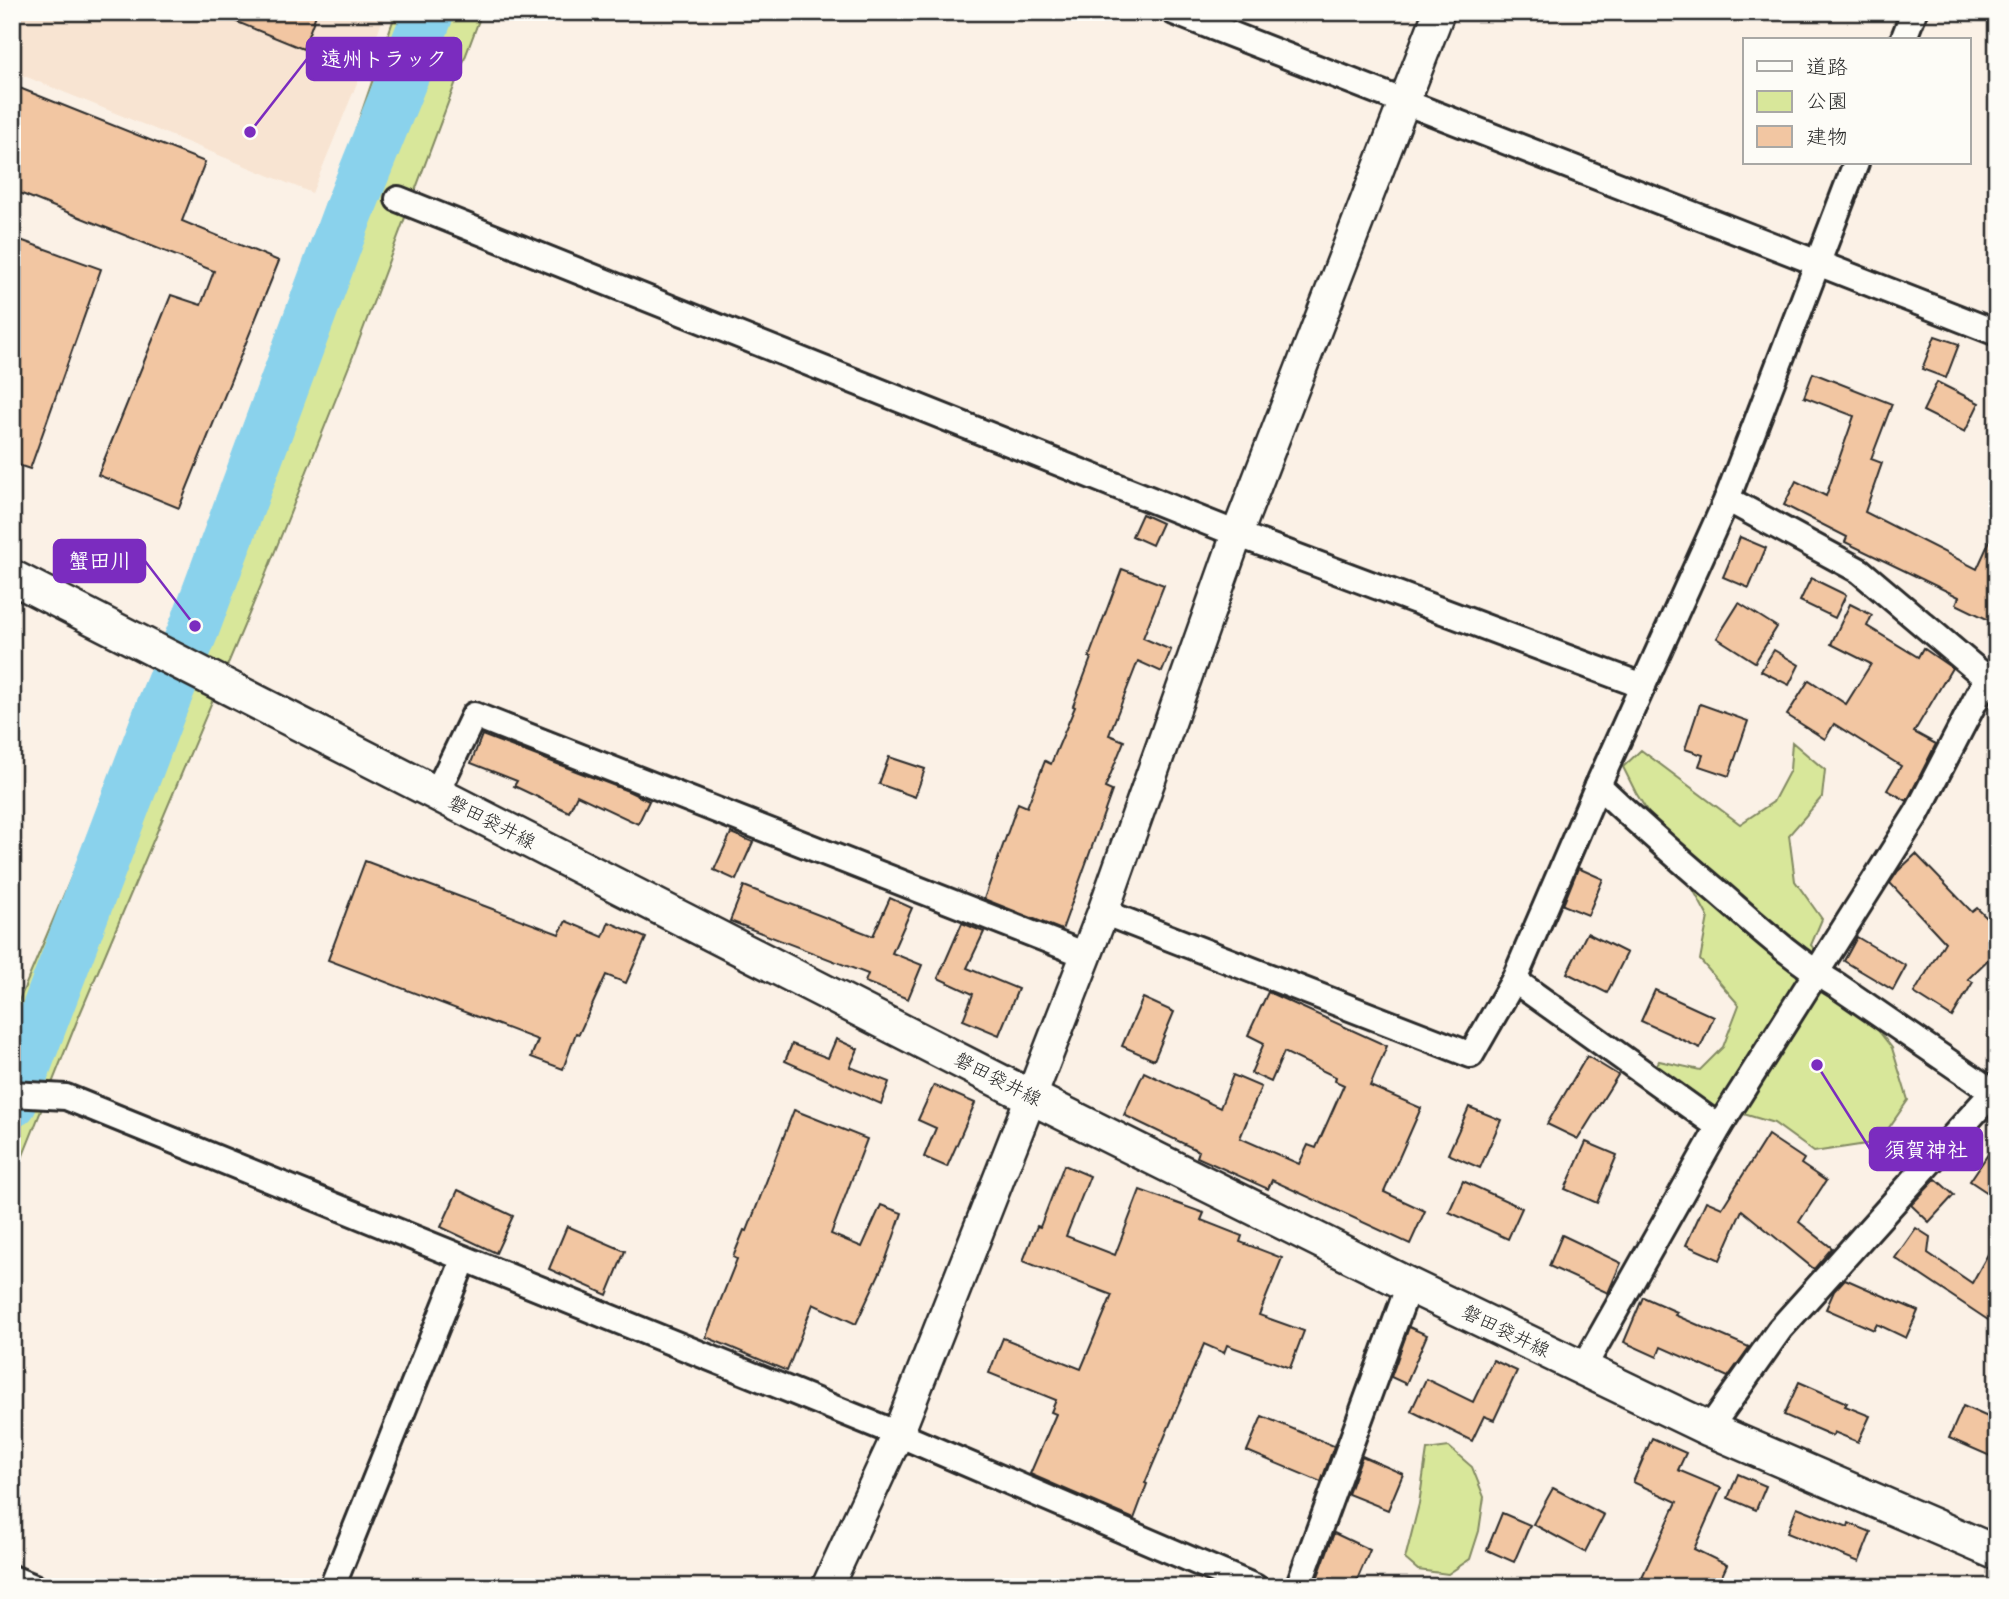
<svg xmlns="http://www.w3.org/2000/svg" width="2009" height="1599" viewBox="0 0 2009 1599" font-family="'Shantell Sans','Klee One',sans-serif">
<rect width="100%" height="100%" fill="#fbf1e6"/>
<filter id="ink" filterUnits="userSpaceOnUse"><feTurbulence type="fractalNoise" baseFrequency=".0143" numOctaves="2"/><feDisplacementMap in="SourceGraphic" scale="14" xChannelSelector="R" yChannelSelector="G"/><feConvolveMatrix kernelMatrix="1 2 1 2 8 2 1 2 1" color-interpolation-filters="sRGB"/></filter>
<g filter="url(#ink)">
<path fill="#f8e4d2" d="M12 12H386L312 193 12 71Z"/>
<g fill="#d8e79a" stroke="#828962" stroke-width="2">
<path d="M396 12H482L355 351 265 576 77 1021 12 1183V1017L218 531Z"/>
<path d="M1792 742 1825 770 1822 797 1789 835 1795 881 1822 919 1811 945 1892 1048 1908 1100 1879 1142 1814 1152 1774 1123 1730 1110 1680 1100 1650 1078 1659 1061 1700 1070 1723 1047 1739 1005 1700 960 1708 917 1674 854 1636 793 1623 767 1641 750 1740 824 1773 802 1790 770Z"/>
<path d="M1449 1447 1472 1467 1484 1497 1479 1531 1470 1559 1448 1574 1418 1570 1405 1559 1419 1504 1427 1450Z"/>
</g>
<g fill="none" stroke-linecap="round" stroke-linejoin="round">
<path stroke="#8ad2ec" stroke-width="51" d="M12 1102 161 709 195 626 348 213 429 12"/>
</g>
<g fill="#f2c6a2" stroke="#2b2b2b" stroke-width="2">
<path d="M213 12H317L303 49Z"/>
<path d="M12 85 205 162 182 221 279 261 179 508 98 475 171 295 201 305 214 271 12 190Z"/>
<path d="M12 237 101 269 30 469 12 463Z"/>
<path d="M1935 336 1959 344 1946 378 1922 369Z"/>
<path d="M1813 373 1892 404 1871 459 1882 463 1865 512 1977 569 1997 525V624L1956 604 1959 597 1845 542 1847 537 1784 505 1796 481 1826 496 1854 416 1804 397Z"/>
<path d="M1937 382 1979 403 1965 432 1923 411Z"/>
<path d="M1142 514 1162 523 1152 545 1132 536Z"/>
<path d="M1740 537 1766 548 1749 588 1723 577Z"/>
<path d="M1122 569 1164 585 1143 638 1171 650 1162 672 1138 661 1109 735 1124 741 1105 788 1112 791 1062 930 984 899 1018 803 1027 807 1045 761 1051 764 1075 707 1073 706 1091 658 1089 657Z"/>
<path d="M1811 578 1846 595 1835 618 1800 601Z"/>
<path d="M1739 603 1777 627 1755 662 1717 638Z"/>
<path d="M1850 604 1872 615 1867 626 1918 657 1923 648 1952 668 1914 732 1936 744 1907 801 1887 790 1901 766 1834 724 1825 739 1787 715 1809 680 1846 704 1871 664 1831 644Z"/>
<path d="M1774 650 1799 665 1789 685 1761 671Z"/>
<path d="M1700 704 1748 721 1729 776 1699 766 1703 755 1685 749Z"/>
<path d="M482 735 628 791 649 801 638 824 577 795 569 812 514 786 517 781 471 763Z"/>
<path d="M889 757 925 769 915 797 879 784Z"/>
<path d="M731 833 753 842 736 880 714 870Z"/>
<path d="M1916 854 1972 912 1977 908 1997 928V951L1968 979 1973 982 1952 1017 1914 993 1945 942 1890 883 1898 871Z"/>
<path d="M365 861 559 934 566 921 603 937 609 922 646 938 626 983 606 975 579 1034 576 1033 563 1069 531 1057 538 1040 328 960Z"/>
<path d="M1578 868 1603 879 1588 915 1563 905Z"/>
<path d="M744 886 873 936 890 898 912 908 892 953 922 965 908 999 865 982 868 974 730 921Z"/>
<path d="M962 923 984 932 967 968 1018 989 999 1035 963 1020 973 994 938 978Z"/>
<path d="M1587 933 1627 953 1607 993 1567 973Z"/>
<path d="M1857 937 1906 966 1893 990 1844 961Z"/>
<path d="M1655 990 1714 1017 1700 1048 1641 1021Z"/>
<path d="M1268 992 1387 1046 1370 1086 1421 1108 1384 1192 1425 1211 1410 1244 1272 1180 1268 1189 1197 1157 1199 1151 1124 1115 1144 1072 1220 1108 1233 1075 1261 1087 1240 1138 1299 1164 1308 1145 1316 1148 1344 1085 1335 1081 1336 1077 1284 1052 1271 1082 1251 1073 1264 1043 1248 1035Z"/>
<path d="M1143 998 1174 1012 1154 1060 1122 1046Z"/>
<path d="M836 1039 858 1049 850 1067 889 1082 881 1104 785 1061 792 1044 828 1058Z"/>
<path d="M1587 1056 1618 1075 1578 1139 1547 1124Z"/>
<path d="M934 1085 975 1103 947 1167 924 1157 936 1128 918 1120Z"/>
<path d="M1469 1107 1501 1120 1480 1168 1448 1154Z"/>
<path d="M794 1110 867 1139 831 1234 862 1247 881 1205 902 1213 886 1259 856 1324 813 1304 787 1371 706 1337 737 1259 733 1257 744 1230 747 1231Z"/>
<path d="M1768 1135 1804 1159 1801 1164 1826 1181 1799 1222 1832 1248 1814 1269 1742 1210 1720 1260 1686 1245 1706 1201 1722 1208Z"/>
<path d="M1997 1141V1199L1970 1181Z"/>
<path d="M1586 1142 1617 1155 1597 1203 1565 1189Z"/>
<path d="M1064 1165 1090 1176 1066 1236 1115 1255 1140 1190 1204 1213 1201 1220 1242 1236 1240 1242 1282 1258 1259 1315 1304 1331 1290 1368 1227 1345 1224 1353 1204 1344 1145 1483 1147 1484 1134 1519 1030 1474 1056 1414 1051 1412 1056 1400 989 1373 1003 1338 1081 1369 1112 1295 1023 1261 1037 1226 1040 1227Z"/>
<path d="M1936 1179 1954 1195 1929 1222 1911 1205Z"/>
<path d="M1463 1181 1522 1208 1508 1239 1449 1212Z"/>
<path d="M458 1190 513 1216 496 1253 441 1227Z"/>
<path d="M567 1226 625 1251 607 1295 549 1269Z"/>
<path d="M1916 1228 1930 1237 1928 1253 1972 1283 1997 1238V1326L1895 1258Z"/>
<path d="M1562 1235 1621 1263 1608 1293 1549 1266Z"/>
<path d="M1845 1279 1918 1311 1906 1338 1877 1324 1874 1330 1826 1309 1834 1291Z"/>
<path d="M1643 1297 1677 1312 1675 1315 1749 1347 1748 1349 1728 1377 1661 1347 1657 1357 1624 1342Z"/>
<path d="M1409 1327 1427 1335 1406 1384 1391 1377Z"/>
<path d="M1493 1360 1517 1371 1494 1420 1484 1416 1472 1441 1411 1411 1426 1379 1473 1402Z"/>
<path d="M1799 1382 1847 1403 1845 1406 1870 1416 1858 1442 1834 1432 1833 1436 1784 1415Z"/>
<path d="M1963 1406 1997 1421V1459L1949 1438Z"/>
<path d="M1262 1416 1334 1446 1321 1482 1247 1451Z"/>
<path d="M1652 1438 1686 1453 1678 1470 1721 1488 1694 1549 1727 1565 1717 1587H1664L1642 1577 1677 1502 1633 1482Z"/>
<path d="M1362 1456 1403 1474 1388 1510 1348 1494Z"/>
<path d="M1738 1474 1766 1486 1756 1510 1728 1498Z"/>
<path d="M1553 1488 1604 1515 1585 1552 1533 1524Z"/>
<path d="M1797 1507 1848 1527 1849 1523 1871 1532 1859 1562 1787 1533Z"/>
<path d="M1502 1513 1530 1525 1514 1562 1487 1550Z"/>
<path d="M1334 1533 1370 1550 1354 1587H1314Z"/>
</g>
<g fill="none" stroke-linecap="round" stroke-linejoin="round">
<g stroke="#2b2b2b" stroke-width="30">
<g id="minor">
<path d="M1174 12 1997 333"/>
<path d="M1903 40 1914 12"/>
<path d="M398 199 1237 534 1643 686"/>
<path d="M1727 499 1860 571 1997 687"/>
<path d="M1598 785C1637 823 1678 858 1719 893 1757 926 1795 961 1838 986L1997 1095"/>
<path d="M436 794 474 715 1086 955"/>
<path d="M1103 912 1471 1055 1514 980 1598 785 1727 499 1856 163"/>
<path d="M1514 980 1719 1127"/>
<path d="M12 1094 66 1097 898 1434 1255 1587"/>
<path d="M1583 1368 1719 1127 1917 813 1987 678"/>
<path d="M1709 1429 1780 1329 1993 1092"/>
<path d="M12 1578 34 1587"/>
<path d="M332 1587 464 1259"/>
<path d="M1298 1587 1409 1285"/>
</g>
</g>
<g stroke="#2b2b2b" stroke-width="35">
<path id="tertiary" d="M827 1587 898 1434 1031 1097 1103 912 1237 534 1439 12"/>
</g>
<g stroke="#2b2b2b" stroke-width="38">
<path id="secondary" d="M12 577 1031 1097 1409 1285 1709 1429 1997 1553"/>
</g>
<use href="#minor" stroke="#fdfcf7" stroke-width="24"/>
<use href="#tertiary" stroke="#fdfcf7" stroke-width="30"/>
<use href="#secondary" stroke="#fdfcf7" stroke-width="33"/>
</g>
</g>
<g text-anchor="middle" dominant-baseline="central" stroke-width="6" stroke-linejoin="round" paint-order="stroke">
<g font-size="19" fill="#2b2b2b" stroke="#fdfcf7">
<text transform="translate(492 822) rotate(27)">磐田袋井線</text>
<text transform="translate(998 1079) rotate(27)">磐田袋井線</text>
<text transform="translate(1506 1331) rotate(26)">磐田袋井線</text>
</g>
</g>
<path fill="none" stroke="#7b2cbf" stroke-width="2.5" d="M250 132L307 59M195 626L145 561M1817 1065L1870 1149"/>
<g fill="#7b2cbf" stroke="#fdfcf7" stroke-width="2.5">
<circle cx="250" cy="132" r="7"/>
<circle cx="195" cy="626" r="7"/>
<circle cx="1817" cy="1065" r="7"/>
</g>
<g fill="#7b2cbf" stroke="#7b2cbf" stroke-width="2.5">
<rect x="307" y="38" width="154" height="42" rx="7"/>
<rect x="54" y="540" width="91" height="42" rx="7"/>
<rect x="1870" y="1128" width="112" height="42" rx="7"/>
</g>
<g font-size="21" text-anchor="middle" font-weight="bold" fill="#fff">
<text x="384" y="66">遠州トラック</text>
<text x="100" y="568">蟹田川</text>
<text x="1926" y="1157">須賀神社</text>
</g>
<rect width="2009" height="1599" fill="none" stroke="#fdfcf7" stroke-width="42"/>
<rect x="21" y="21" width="1967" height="1557" fill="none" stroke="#2b2b2b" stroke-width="2.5" filter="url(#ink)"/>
<rect x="1743" y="38" width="228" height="126" fill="#fdfcf7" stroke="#a9a8a5" stroke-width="2"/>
<rect x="1757" y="61" width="35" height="10" fill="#fdfcf7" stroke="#a9a8a5" stroke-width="2"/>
<text x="1806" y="74" font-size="21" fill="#2b2b2b">道路</text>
<rect x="1757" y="91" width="35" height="21" fill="#d8e79a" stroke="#a9a8a5" stroke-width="2"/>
<text x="1806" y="108" font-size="21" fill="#2b2b2b">公園</text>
<rect x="1757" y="126" width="35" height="21" fill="#f2c6a2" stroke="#a9a8a5" stroke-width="2"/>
<text x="1806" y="144" font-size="21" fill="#2b2b2b">建物</text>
</svg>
